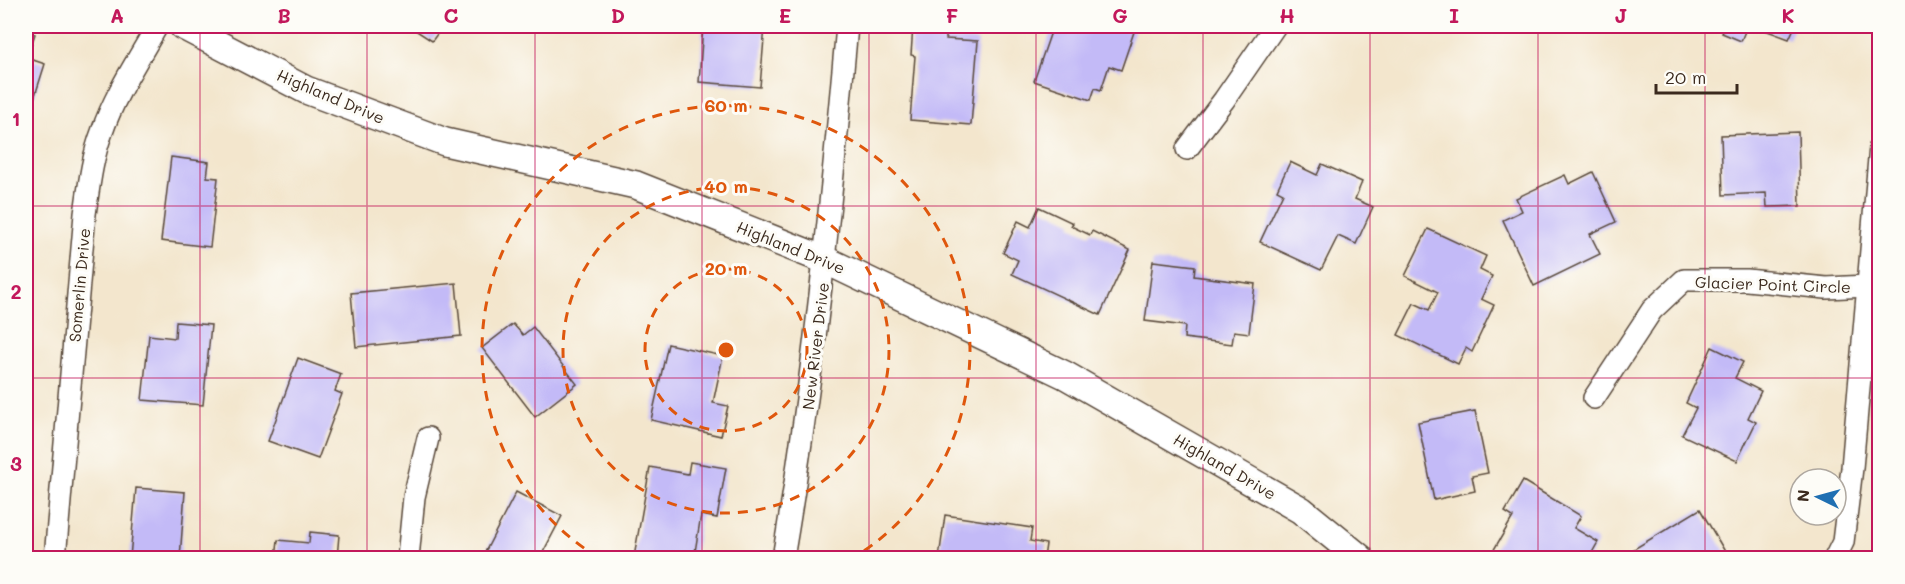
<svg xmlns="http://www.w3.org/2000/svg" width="1905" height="584" viewBox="0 0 1905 584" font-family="Mali,sans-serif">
<rect width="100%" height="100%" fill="#fdfcf7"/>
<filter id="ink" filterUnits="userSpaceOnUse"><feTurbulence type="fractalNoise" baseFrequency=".0167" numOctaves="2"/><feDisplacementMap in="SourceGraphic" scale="12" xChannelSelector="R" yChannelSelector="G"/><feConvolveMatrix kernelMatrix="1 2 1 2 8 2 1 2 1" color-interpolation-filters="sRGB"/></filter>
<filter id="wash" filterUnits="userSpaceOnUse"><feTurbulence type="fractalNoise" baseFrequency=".008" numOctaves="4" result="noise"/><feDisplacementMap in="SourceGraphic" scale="24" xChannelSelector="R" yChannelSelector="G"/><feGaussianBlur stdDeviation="1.35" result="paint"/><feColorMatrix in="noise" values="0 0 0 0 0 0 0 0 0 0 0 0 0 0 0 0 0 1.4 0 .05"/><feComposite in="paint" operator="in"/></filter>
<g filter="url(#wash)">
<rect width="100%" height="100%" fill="#f3e6cd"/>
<g id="blocks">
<g fill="#c3baf7">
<path d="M409 26H443L432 41Z"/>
<path d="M703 26H765L760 87 699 82Z"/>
<path d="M913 26H946V39L978 41 971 125 910 120 915 56 911 55Z"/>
<path d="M1053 26H1136L1121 70 1109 66 1101 90 1095 88 1091 100 1034 81Z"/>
<path d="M1558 26H1579V29L1558 27Z"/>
<path d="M1725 26H1747L1741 41 1722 33Z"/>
<path d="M1754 26H1795L1789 39Z"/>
<path d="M26 31 35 34 27 58 45 64 26 124Z"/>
<path d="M1798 132 1800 206 1767 207 1766 193 1723 195 1721 135Z"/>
<path d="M171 157 209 162 207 177 218 178 210 247 161 241Z"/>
<path d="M1290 162 1317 175 1322 164 1362 182 1355 199 1373 207 1356 244 1338 236 1321 270 1260 242 1283 193 1277 190Z"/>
<path d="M1593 172 1616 222 1590 234 1600 254 1534 286 1503 220 1522 211 1516 198 1565 175 1569 184Z"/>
<path d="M1039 207 1073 223 1071 226 1090 235 1092 231 1130 250 1100 315 1012 274 1018 260 1003 253 1018 221 1030 227Z"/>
<path d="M1428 229 1486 256 1480 270 1492 276 1481 299 1494 305 1472 352 1466 348 1458 364 1398 335 1414 303 1429 310 1438 292 1405 276Z"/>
<path d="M1153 261 1195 266 1194 276 1255 284 1249 333 1234 331 1232 344 1184 338 1185 326 1145 321Z"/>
<path d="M456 283 461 336 356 347 351 293Z"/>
<path d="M176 322 211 325 203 405 142 400 149 335 175 338Z"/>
<path d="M513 324 523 335 533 327 577 384 535 417 482 348Z"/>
<path d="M668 344 723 356 713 403 728 406 721 436 651 420Z"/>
<path d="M1712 347 1743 362 1735 378 1761 391 1748 418 1756 422 1737 461 1682 435 1696 408 1686 403Z"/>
<path d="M298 358 341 374 335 391 342 394 318 459 268 441Z"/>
<path d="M1475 411 1488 473 1472 476 1475 491 1434 500 1418 422Z"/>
<path d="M690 462 726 468 717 518 701 515 694 558H645L634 557 650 467 688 474Z"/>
<path d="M1523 481 1581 516 1574 528 1598 542 1589 558H1489L1513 517 1505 512Z"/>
<path d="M136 488 185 492 180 558H130Z"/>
<path d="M516 492 562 516 540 558H482Z"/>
<path d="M1700 509 1727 555 1721 558H1639L1634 549Z"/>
<path d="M945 515 1032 528 1030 541 1046 544 1044 558H939Z"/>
<path d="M310 532 339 535 337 558H276L278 540 309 543Z"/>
</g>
</g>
</g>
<g filter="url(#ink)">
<use href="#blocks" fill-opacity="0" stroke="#574638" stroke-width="1.5"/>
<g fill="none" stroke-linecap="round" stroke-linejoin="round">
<g stroke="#574638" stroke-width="24">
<g id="minor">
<path d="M1187 149 1224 100 1275 26"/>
<path d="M1594 398 1652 310 1684 280H1747L1826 288 1867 286"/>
<path d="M55 558 85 214C89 186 92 158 102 132 115 94 138 60 157 26"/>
<path d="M408 558 414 497 428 438"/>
<path d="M783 558C813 382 831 204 847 26"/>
<path d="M1835 558 1843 542 1852 468 1880 147"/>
</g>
</g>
<g stroke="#574638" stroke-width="30">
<path id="tertiary" d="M183 26 306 90 445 142 636 185 825 260 1065 375 1301 510 1360 558"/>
</g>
<use href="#minor" stroke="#fff" stroke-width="21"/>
<use href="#tertiary" stroke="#fff" stroke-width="27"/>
</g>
</g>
<path fill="none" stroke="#c2185b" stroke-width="1.5" stroke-opacity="0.55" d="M200 26V558M367 26V558M535 26V558M702 26V558M869 26V558M1036 26V558M1203 26V558M1370 26V558M1538 26V558M1705 26V558M26 206H1880M26 378H1880"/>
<g fill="none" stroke="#df570d" stroke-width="3" stroke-dasharray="10 8">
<circle cx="726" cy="350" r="81"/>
<circle cx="726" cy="350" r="163"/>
<path d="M599 558A244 244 0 1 1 853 558"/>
</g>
<g text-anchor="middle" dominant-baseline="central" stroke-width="6" stroke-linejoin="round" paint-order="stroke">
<g font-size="16" fill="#3b2a1e" stroke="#fdfcf7">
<text transform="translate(331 96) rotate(23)">Highland Drive</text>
<text transform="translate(791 247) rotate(22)">Highland Drive</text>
<text transform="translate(1773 284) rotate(2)">Glacier Point Circle</text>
<text transform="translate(79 285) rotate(-85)">Somerlin Drive</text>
<text transform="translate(815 346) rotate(-83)">New River Drive</text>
<text transform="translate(1225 466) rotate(30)">Highland Drive</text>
</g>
</g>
<circle cx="726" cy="350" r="9" fill="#df570d" stroke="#fdfcf7" stroke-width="3"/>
<g font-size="18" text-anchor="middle" font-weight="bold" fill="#df570d" stroke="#fdfcf7" stroke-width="6" stroke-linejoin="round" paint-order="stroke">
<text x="726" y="112">60 m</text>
<text x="726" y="193">40 m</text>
<text x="726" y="275">20 m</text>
</g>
<rect width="1905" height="584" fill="none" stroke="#fdfcf7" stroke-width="66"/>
<g transform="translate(1818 497) rotate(275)"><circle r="28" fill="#fdfcf7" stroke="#afa8a0" stroke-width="1.5"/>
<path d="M0-4.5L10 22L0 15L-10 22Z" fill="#1f6fb2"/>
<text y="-9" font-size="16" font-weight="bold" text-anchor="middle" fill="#3b2a1e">N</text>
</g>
<path d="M1656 84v9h81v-9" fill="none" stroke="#3b2a1e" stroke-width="3"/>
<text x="1665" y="84" font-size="18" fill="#3b2a1e" stroke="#fdfcf7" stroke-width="4.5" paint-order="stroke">20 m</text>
<rect x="33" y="33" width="1839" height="518" fill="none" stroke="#c2185b" stroke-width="2"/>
<g font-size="20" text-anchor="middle" font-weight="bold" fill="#c2185b">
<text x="117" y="23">A</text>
<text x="284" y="23">B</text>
<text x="451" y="23">C</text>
<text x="618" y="23">D</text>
<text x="785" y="23">E</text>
<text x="952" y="23">F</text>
<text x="1120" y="23">G</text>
<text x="1287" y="23">H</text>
<text x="1454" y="23">I</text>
<text x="1621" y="23">J</text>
<text x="1788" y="23">K</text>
<text x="16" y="126">1</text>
<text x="16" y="299">2</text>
<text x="16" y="471">3</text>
</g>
</svg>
